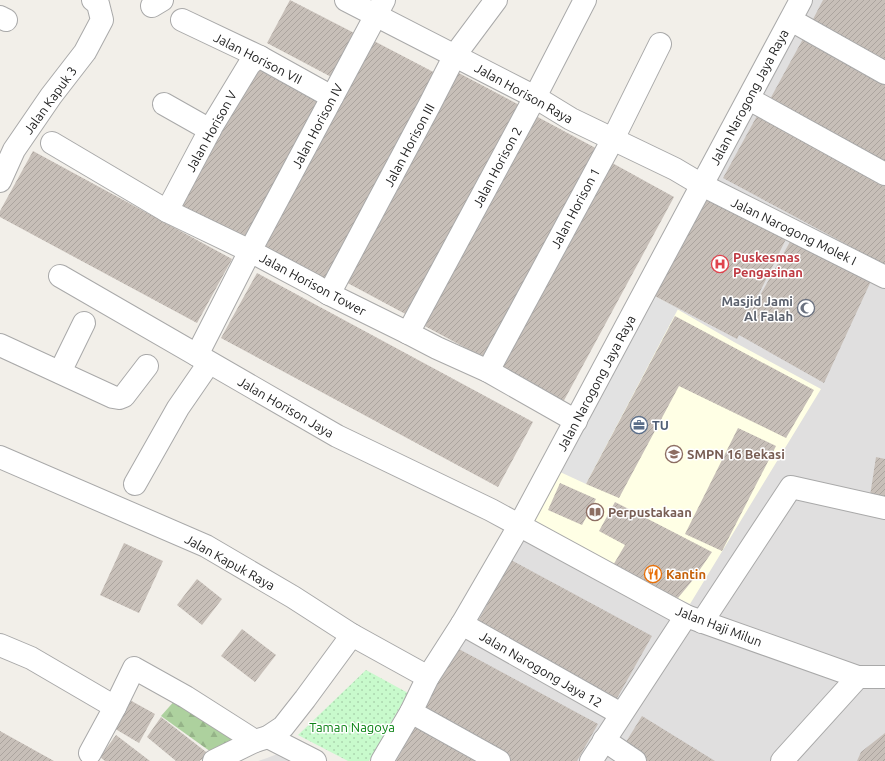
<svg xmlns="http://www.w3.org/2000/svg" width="885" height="761" viewBox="0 0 885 761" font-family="Ubuntu,sans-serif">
<defs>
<pattern id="forest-firs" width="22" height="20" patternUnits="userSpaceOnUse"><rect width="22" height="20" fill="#add19e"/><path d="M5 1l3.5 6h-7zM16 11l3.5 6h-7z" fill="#95b388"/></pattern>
<pattern id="park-dots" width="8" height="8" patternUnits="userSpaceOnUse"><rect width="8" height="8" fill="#c8facc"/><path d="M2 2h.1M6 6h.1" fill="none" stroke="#acd6af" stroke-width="1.8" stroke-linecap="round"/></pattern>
<pattern id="building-hatch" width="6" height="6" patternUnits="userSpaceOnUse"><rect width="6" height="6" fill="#c7bfb8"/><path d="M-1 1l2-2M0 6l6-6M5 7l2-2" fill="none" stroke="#aba49e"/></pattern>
</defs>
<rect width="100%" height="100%" fill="#f2efe9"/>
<g fill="#e0dfdf">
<path d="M808 0H885V761H381Z"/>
<path d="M298 746 328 761H258L267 758Z"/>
</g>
<path fill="#ffffe5" d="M651 294 734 342 821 389 690 604 526 526Z"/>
<path fill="url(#forest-firs)" d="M177 698 238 737 211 752 161 716Z"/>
<path fill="url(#park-dots)" d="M366 670 408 693 369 761H348L298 735Z"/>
<path fill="#e2e2e2" d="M651 294 678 309 586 484 558 471Z"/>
<g fill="url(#building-hatch)">
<path d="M290 0 360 36 337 80 267 43Z"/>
<path d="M823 0H885V65L810 25Z"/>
<path d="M804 37 885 80V163L769 101Z"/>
<path d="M374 41 441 76 328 285 261 250Z"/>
<path d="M256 63 326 100 247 245 178 208Z"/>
<path d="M455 71 525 108 411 317 342 280Z"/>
<path d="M758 114 885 182V265L723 178Z"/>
<path d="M534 115 603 152 490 361 421 324Z"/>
<path d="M33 151 232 259 197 323 0 217V211Z"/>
<path d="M605 159 674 197 561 406 492 368Z"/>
<path d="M703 192 788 235 743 326 791 240 871 281 824 383 739 335 737 339 651 294Z"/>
<path d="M257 273 533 422 498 487 221 338Z"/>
<path d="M675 316 814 390 786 438 679 386 619 498 586 484Z"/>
<path d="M738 428 776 446 722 551 685 534Z"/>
<path d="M876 457 885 459V498L870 496Z"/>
<path d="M560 483 596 499 582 525 548 510Z"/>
<path d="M615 502 712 552 692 581 678 598 612 567 625 545 599 531Z"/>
<path d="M124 543 163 561 139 613 100 595Z"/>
<path d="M511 560 652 636 616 700 476 625Z"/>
<path d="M197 579 222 599 202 625 177 605Z"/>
<path d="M242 629 276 655 255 682 221 656Z"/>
<path d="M457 648 598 724 577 761H512L422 713Z"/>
<path d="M128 699 155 714 139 743 112 727Z"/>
<path d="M642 716 715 761H639L621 750Z"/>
<path d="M161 717 210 755 199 761H176L147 737Z"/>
<path d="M415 727 479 761H396Z"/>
<path d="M0 731 54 761H0Z"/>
<path d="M885 733V761H857L861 752Z"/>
<path d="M116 735 150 761H105L100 757Z"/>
</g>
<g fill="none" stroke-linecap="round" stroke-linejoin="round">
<g stroke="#a9a9a9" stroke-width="24">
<g id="minor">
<path d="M346 0 535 97 571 119 675 169 702 185 885 277"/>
<path d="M152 6 162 0"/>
<path d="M0 17 6 20"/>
<path d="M182 20 260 57 332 97"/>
<path d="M791 20 885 73"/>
<path d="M749 99 885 174"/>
<path d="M164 104 210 130"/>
<path d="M52 143 167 211 250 251 314 285 329 294 408 333 437 348 488 371 576 421"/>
<path d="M0 181 14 150 51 96 85 52 102 20 98 4 93 0"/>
<path d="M167 211 212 126 249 65 254 60 260 57"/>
<path d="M60 276 337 436 491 510 686 616 858 677H885"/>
<path d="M329 294 429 106 455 55 496 0"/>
<path d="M408 333 535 97 585 0"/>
<path d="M0 345 113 397 119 398 124 396 147 366"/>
<path d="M197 355 250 251 384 0"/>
<path d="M488 371 613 139 660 44"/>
<path d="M60 372 84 323"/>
<path d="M0 457 206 546 293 597 352 635 428 677"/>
<path d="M135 484 178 408 209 363"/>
<path d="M702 622 791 487 885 508"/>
<path d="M462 624 621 714"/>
<path d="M0 645 31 658 115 707"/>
<path d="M411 712 499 761"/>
<path d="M268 737 315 761"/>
<path d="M604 740 635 761"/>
<path d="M90 753 115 707 134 668 186 697 255 741"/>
<path d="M214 761 255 741 268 737 283 727 305 699 352 635"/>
<path d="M382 761 411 712 428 677 462 624 519 526 801 0"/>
<path d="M591 761 686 616"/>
<path d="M782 761 858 677"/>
</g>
</g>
<use href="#minor" stroke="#fff" stroke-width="22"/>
</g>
<defs>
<g id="hospital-ring" transform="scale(0.9)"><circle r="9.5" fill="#fff" stroke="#e0444e" stroke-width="1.5"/><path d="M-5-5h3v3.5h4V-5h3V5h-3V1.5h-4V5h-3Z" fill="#e0444e"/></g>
<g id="mosque-ring" transform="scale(0.9)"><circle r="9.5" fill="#fff" stroke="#6b7280" stroke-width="1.5"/><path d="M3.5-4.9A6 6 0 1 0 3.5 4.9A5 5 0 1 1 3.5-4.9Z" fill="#6b7280"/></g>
<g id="office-ring" transform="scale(0.9)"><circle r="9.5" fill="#fff" stroke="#5c6f8a" stroke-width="1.5"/><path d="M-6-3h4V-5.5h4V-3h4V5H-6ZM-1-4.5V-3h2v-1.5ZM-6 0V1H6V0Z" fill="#5c6f8a"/></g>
<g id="school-ring" transform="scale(0.9)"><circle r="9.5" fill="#fff" stroke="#8d6e63" stroke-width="1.5"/><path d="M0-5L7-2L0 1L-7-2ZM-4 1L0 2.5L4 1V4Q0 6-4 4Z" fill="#8d6e63"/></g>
<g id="library-ring" transform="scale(0.9)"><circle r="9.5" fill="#fff" stroke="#8d6e63" stroke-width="1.5"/><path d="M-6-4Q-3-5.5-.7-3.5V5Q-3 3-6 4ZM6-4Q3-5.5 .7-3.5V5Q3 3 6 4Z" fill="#8d6e63"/></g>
<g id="restaurant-ring" transform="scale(0.9)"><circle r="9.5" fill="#fff" stroke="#e8710a" stroke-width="1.5"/><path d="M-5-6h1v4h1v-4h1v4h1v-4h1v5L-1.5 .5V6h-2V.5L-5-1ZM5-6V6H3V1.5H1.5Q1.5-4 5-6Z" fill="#e8710a"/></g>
</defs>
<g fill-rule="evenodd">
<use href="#hospital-ring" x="720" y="264"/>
<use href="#mosque-ring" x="806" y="308"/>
<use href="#office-ring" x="639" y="425"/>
<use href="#school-ring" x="674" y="454"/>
<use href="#library-ring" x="595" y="512"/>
<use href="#restaurant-ring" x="653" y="574"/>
</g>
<g text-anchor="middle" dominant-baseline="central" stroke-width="3" stroke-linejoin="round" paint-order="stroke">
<g font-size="13" fill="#222" stroke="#fff">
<text transform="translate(258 58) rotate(27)">Jalan Horison VII</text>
<text transform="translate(524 93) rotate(29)">Jalan Horison Raya</text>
<text transform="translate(749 97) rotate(-62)">Jalan Narogong Jaya Raya</text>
<text transform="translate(50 100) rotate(-54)">Jalan Kapuk 3</text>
<text transform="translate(317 126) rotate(-62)">Jalan Horison IV</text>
<text transform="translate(211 131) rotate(-61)">Jalan Horison V</text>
<text transform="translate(409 145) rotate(-62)">Jalan Horison III</text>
<text transform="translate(497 167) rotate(-62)">Jalan Horison 2</text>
<text transform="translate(575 208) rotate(-62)">Jalan Horison 1</text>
<text transform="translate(794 231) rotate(26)">Jalan Narogong Molek I</text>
<text transform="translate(313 284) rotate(28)">Jalan Horison Tower</text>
<text transform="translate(596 383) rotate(-62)">Jalan Narogong Jaya Raya</text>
<text transform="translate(286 407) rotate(30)">Jalan Horison Jaya</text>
<text transform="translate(230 562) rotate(29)">Jalan Kapuk Raya</text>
<text transform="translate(719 626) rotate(21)">Jalan Haji Milun</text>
<text transform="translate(541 669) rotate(30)">Jalan Narogong Jaya 12</text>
</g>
<g font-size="13" font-weight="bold" fill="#be3a42" stroke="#fff" text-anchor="start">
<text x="733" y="257">Puskesmas<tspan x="733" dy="15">Pengasinan</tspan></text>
</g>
<g font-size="13" font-weight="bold" fill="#5b616d" stroke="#fff" text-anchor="end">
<text x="793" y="301">Masjid Jami<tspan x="793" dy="15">Al Falah</tspan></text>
</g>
<g font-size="13" font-weight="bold" fill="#4e5e75" stroke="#fff" text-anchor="start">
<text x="652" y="425">TU</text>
</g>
<g font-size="13" font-weight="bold" fill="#785e54" stroke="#fff" text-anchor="start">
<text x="687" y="454">SMPN 16 Bekasi</text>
<text x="608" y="512">Perpustakaan</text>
</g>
<g font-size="13" font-weight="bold" fill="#c56008" stroke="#fff" text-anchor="start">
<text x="666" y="574">Kantin</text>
</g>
<g font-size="13" fill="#0c8416" stroke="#fff">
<text x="352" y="727">Taman Nagoya</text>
</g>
</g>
</svg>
